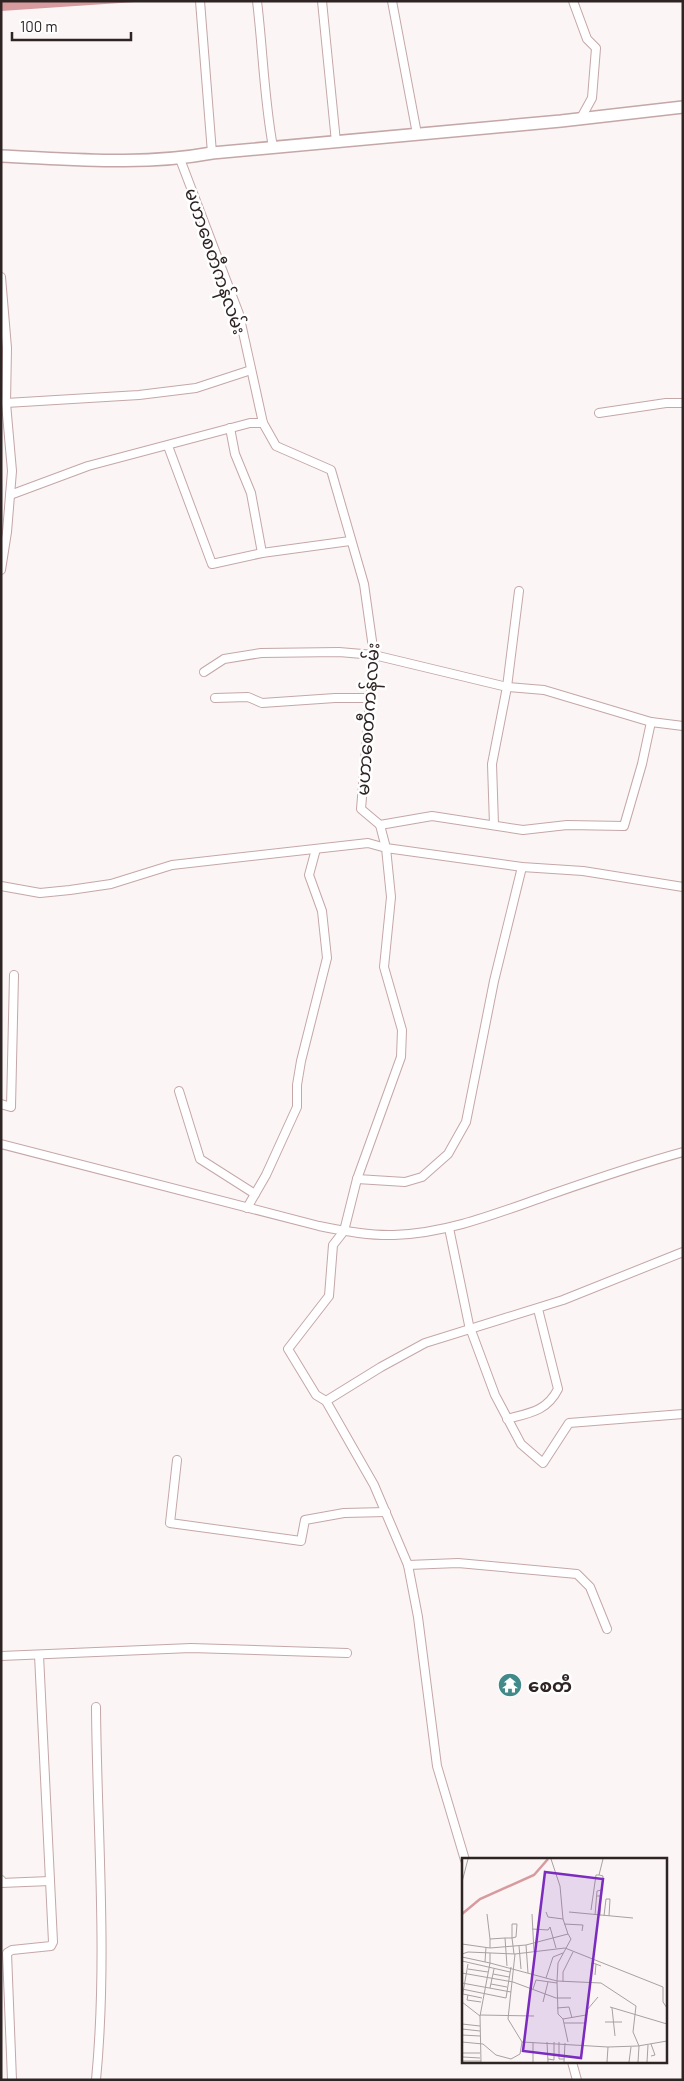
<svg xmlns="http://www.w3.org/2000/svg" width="684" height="2081" viewBox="0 0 684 2081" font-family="Barlow,'Noto Sans Myanmar',sans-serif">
<rect width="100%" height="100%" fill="#fbf5f5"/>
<path fill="#d79b9f" d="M1 1H135V2L1 11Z"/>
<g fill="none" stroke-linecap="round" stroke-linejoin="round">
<g stroke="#c5a7a8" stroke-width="10">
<g id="street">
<path d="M200 1 212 153"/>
<path d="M257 1C263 50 264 99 273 147"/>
<path d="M322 1 336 142"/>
<path d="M392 1 417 134"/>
<path d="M573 1 587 39 596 48 592 98 581 118"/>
<path d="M180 159 239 314 263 423 276 446 331 470 364 584 374 655 361 809 380 825 386 848 522 867 583 871 683 887"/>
<path d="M1 277 7 348 6 403 12 471 7 532 1 570"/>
<path d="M6 403 139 395 196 388 251 370"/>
<path d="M599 413 666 403H683"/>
<path d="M230 428 235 454 251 493 262 553"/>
<path d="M168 446 212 564 262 553 350 541"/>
<path d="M10 495 88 466 250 423H263"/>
<path d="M204 672 224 659 261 653 339 652 374 655 507 687 544 690 651 722 683 726"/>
<path d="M215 698 248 697 262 703 335 698H370"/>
<path d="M380 825 432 816 523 830 567 825 624 826 642 764 651 722"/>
<path d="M494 825 492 764 507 687 519 591"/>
<path d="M1 886 40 893 70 890 111 884 172 865 368 843 386 848 391 897 384 967 402 1030 401 1057 357 1179 344 1231 333 1245 329 1296 288 1349 316 1395 326 1401"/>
<path d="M179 1091 200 1159 255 1194"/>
<path d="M1 1104 11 1107 14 975"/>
<path d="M1 1144 319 1226C343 1231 369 1236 394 1235 450 1233 500 1212 552 1194 595 1179 639 1164 683 1152"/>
<path d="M357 1179 405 1182 422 1177 448 1154 466 1122 494 981 522 867"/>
<path d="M247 1208 266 1175 297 1107V1085L301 1061 327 958 322 911 309 875 316 849"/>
<path d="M449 1228 469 1325 495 1395 521 1444 543 1463 569 1423 683 1414"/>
<path d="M507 1419C530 1413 547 1411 558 1389L538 1309"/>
<path d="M177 1460 170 1523 301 1541 305 1520 344 1513 386 1512"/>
<path d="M408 1565 458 1563 577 1574 590 1587 607 1629"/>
<path d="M1 1656 191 1648 347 1653"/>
<path d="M96 1707C97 1831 108 1956 96 2080"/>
<path d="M465 1860 437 1766 418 1617 408 1565 374 1485 326 1401 381 1367 425 1343 563 1300 683 1252"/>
<path d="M1 1880V1883L50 1881"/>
<path d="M572 2062 577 2080"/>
<path d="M12 2080 7 1953 12 1950 51 1946 53 1942 39 1655"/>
</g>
</g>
<g stroke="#c5a7a8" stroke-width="14">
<path id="secondary" d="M1 156C72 159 142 166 212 153L561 121 683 107"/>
</g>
<use href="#street" stroke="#fff" stroke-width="8"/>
<use href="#secondary" stroke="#fff" stroke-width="11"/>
</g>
<defs>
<g id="temple-disc" transform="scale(1.25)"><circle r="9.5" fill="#428a8a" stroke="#fff"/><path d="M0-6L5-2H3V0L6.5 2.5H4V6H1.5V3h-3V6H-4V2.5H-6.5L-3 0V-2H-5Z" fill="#fff"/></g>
</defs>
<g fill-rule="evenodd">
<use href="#temple-disc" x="510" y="1685"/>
</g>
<g text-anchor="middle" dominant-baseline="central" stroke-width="5" stroke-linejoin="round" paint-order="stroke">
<g font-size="18" fill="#2f2424" stroke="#fff">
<text transform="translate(216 261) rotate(71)">မဟာစေတီကန်လမ်း</text>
<text transform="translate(367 719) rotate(-86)">မဟာစေတီကန်လမ်း</text>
</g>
<g font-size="18" font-weight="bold" fill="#2f2424" stroke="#fff" text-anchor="start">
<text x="528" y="1685">စေတီ</text>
</g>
</g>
<g transform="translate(462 1858)">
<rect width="205" height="205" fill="#fbf5f5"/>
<path fill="none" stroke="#d79b9f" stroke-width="2.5" d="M0 56 18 41 72 17 86 1"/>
<path fill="none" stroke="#a9a1a1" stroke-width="1" d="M0 24 6 1M135 38H139L138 58M129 52 134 17H137M84 54 86 59 101 61M107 54 171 60M25 56 28 81 43 80 45 108M70 56 72 94M133 57 135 33 140 32 141 18 137 17 141 1M142 58 144 41H148L147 58M102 66 121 67 120 73M70 71 86 72 88 69 94 90M106 76 109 81 96 105 95 123 139 125 174 148 171 174 177 188 176 204M43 80H50L54 79 55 66H50V80L52 96M28 81V90L64 87 66 115M0 86 28 90M64 87 106 76 101 61 98 28 89 1M57 88 59 111M28 95V105L95 123 96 156 101 161 106 184M0 96 6 94 53 96 103 90 201 129V144L205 150M0 99 28 105 18 158 19 204M0 103 48 114M23 104 24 89M6 111 26 114M0 115 51 124 94 140H109M31 116 47 119M129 116 130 105 134 106M133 117 134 106 139 108M84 120 91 99 101 95M101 124V114L111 94M0 125 49 134M29 126 45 129M28 130 32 111M0 131 44 140 49 109M71 131 74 122 95 125M1 136 20 140M6 137 5 142 19 144M0 140 6 106M0 144 18 158M81 144 86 124M148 149 205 166M95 150 107 149 110 160M150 150 153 178M18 157 72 158M101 161 124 157M143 164H160M102 165H123M0 166 18 168M0 171 18 173M0 177 18 178M0 184 21 186 34 197 49 201 58 196 60 184 46 161 53 96M60 184 146 189 145 204M85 184 86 204M97 184V201H102M121 187 125 152 136 139M146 189 176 188 205 183M1 195H18M189 198 193 197 189 186M1 199 18 200M86 201 92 202V184M0 203H19M71 204V184M102 204 103 185M167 204 169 189M185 204 186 187"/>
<path fill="#7b2cbf" fill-opacity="0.15" stroke="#7b2cbf" stroke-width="2.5" d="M83 14 141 21 119 200 61 193Z"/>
<rect width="205" height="205" fill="none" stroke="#2f2424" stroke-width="2.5"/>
</g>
<rect width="684" height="2081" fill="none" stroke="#2f2424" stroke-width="5"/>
<path d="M12 32v8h119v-8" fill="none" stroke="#2f2424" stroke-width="2.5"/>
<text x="20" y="32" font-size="15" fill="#2f2424" stroke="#ffffff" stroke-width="4" paint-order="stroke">100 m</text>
</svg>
